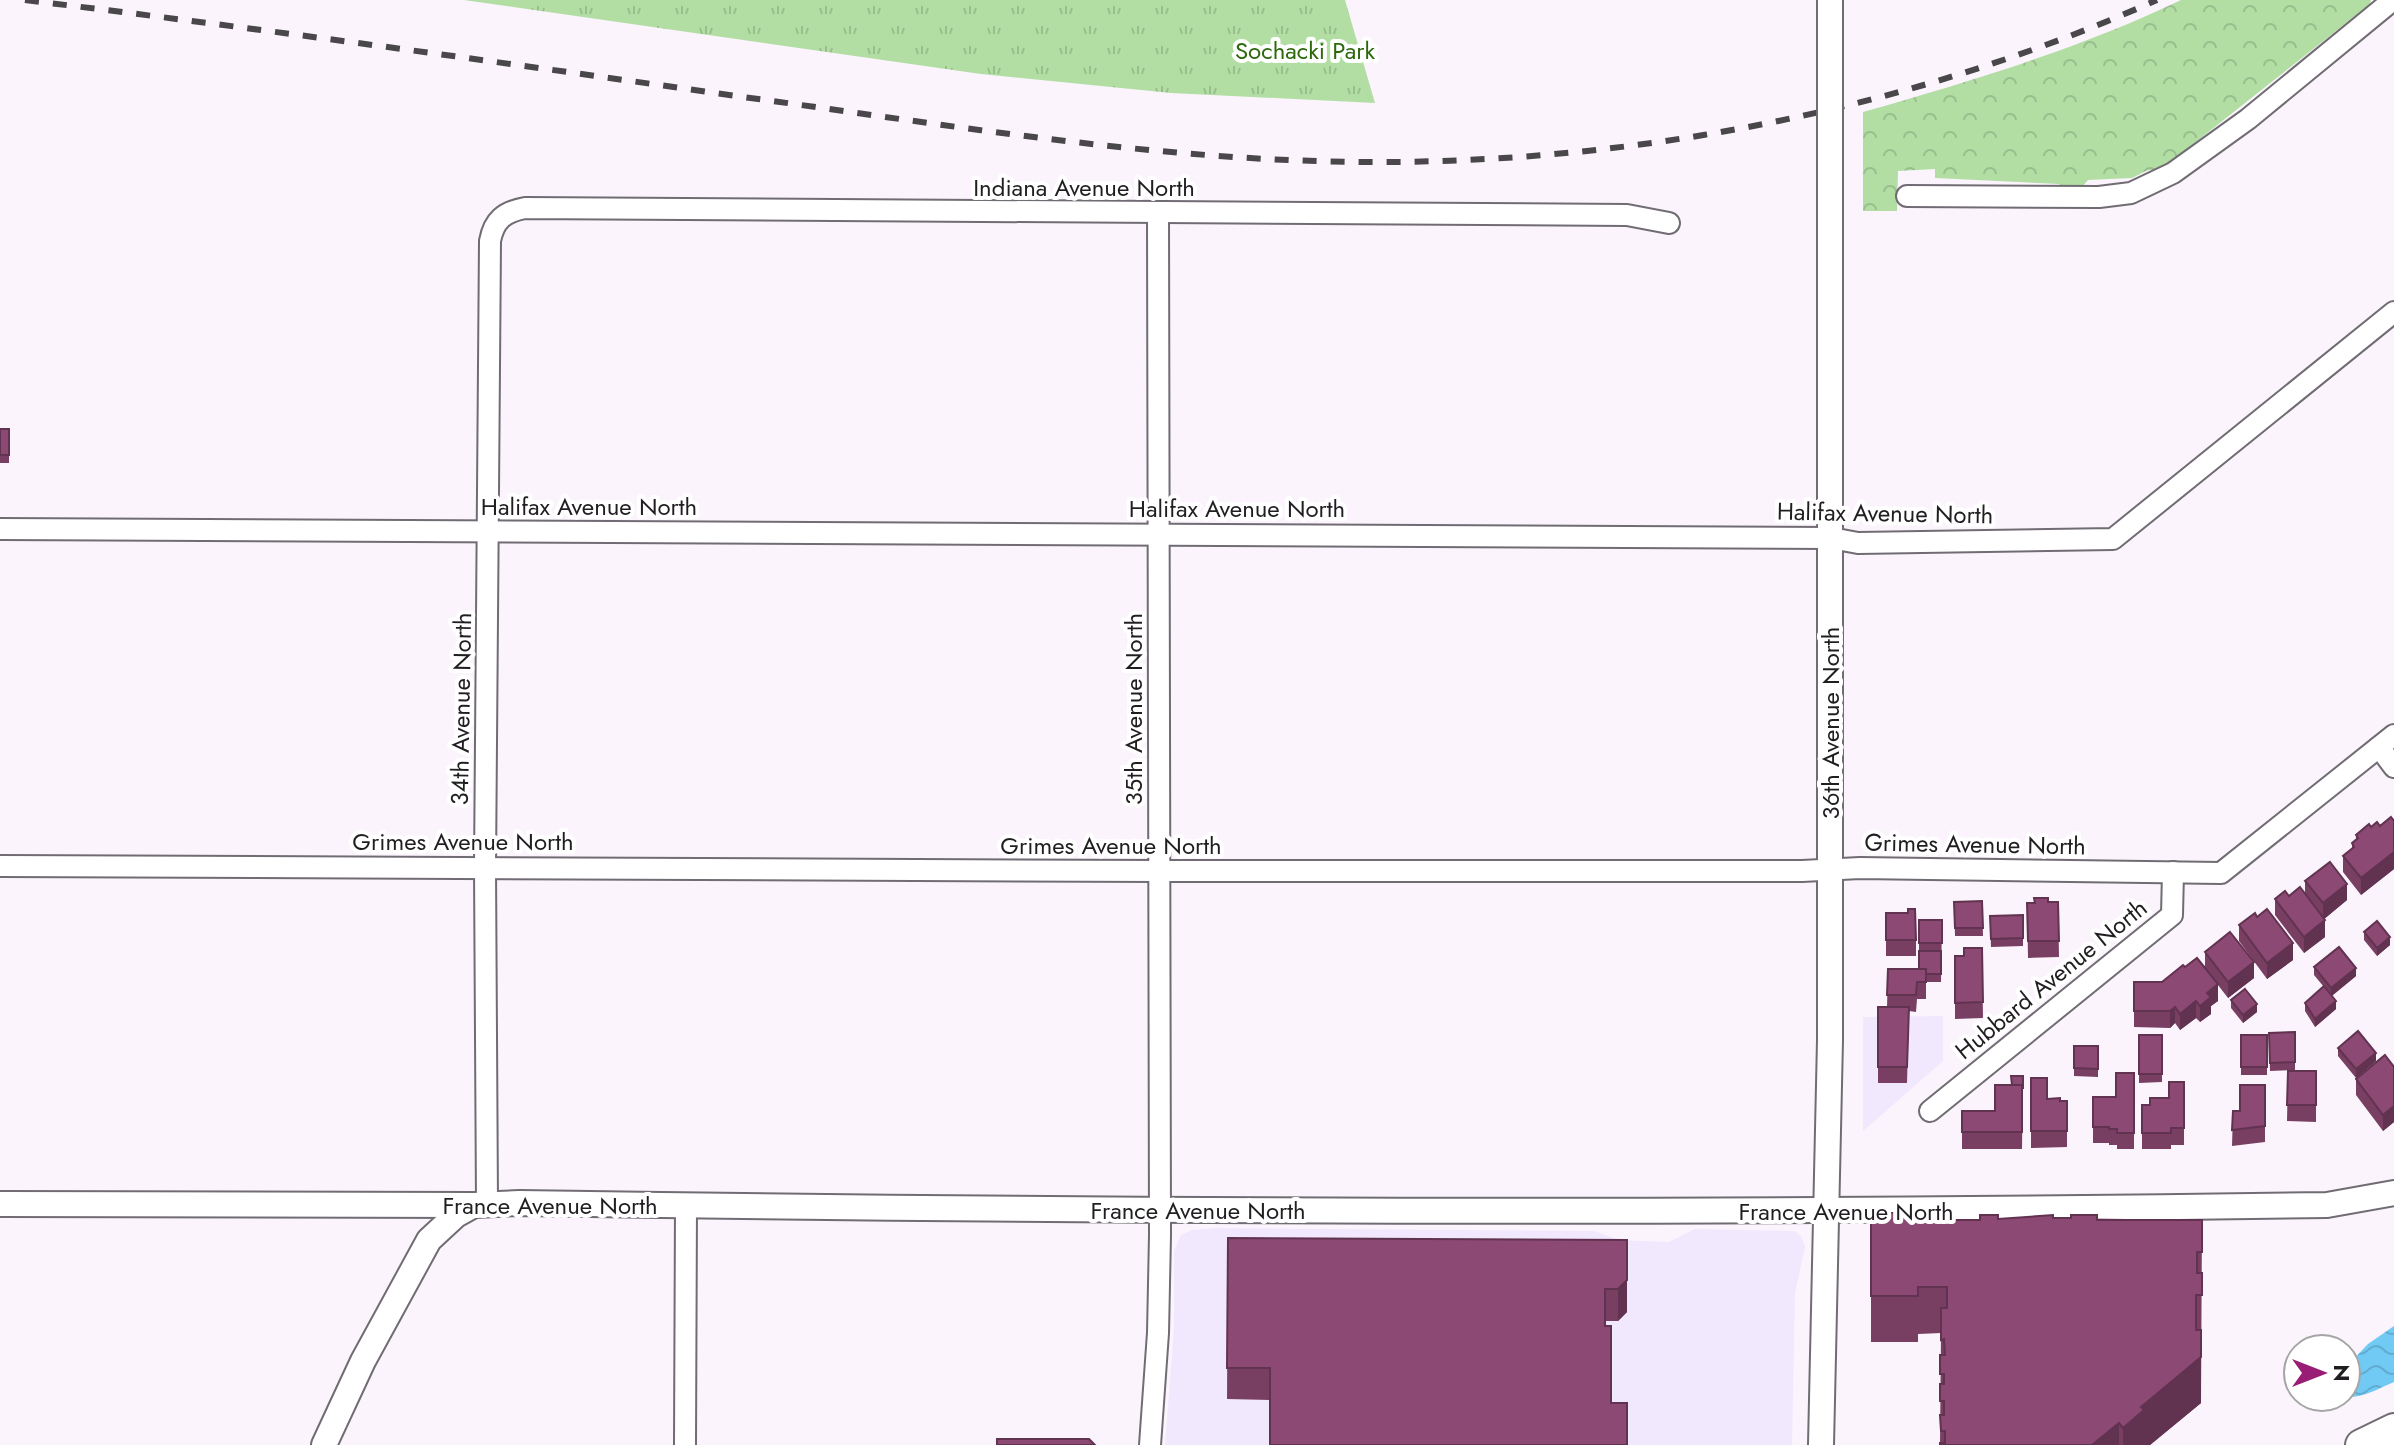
<svg xmlns="http://www.w3.org/2000/svg" width="2394" height="1445" viewBox="0 0 2394 1445" font-family="Jost,sans-serif">
<defs>
<pattern id="forest-crowns" width="20" height="18" patternUnits="userSpaceOnUse" patternTransform="scale(2)"><rect width="20" height="18" fill="#b2dea4"/><path d="M2 6a3 3 0 1 1 6 0M12 15a3 3 0 1 1 6 0" fill="none" stroke="#99be8d"/></pattern>
<pattern id="park-tufts" width="24" height="20" patternUnits="userSpaceOnUse" patternTransform="scale(2)"><rect width="24" height="20" fill="#b2dea4"/><path d="M3 7l-1-3M5 7V3M7 7l1-3M15 17l-1-3M17 17v-4M19 17l1-3" fill="none" stroke="#99be8d"/></pattern>
<pattern id="water-waves" width="16" height="10" patternUnits="userSpaceOnUse" patternTransform="scale(2)"><rect width="16" height="10" fill="#70caf4"/><path d="M0 5q4-4 8 0t8 0" fill="none" stroke="#61add1"/></pattern>
</defs>
<rect width="100%" height="100%" fill="#fbf4fc"/>
<g fill="#f1e8fe">
<path d="M1943 1016V1061L1863 1131V1017Z"/>
<path d="M1215 1228 1594 1231 1619 1240 1669 1242 1695 1229 1794 1231 1801 1236 1805 1247 1795 1293 1792 1445H1165L1174 1329V1251L1181 1235 1192 1230Z"/>
</g>
<path fill="url(#forest-crowns)" d="M2181 0H2371L2370 4 2159 171 2148 170 2132 178 2088 180 2082 187 2065 191 2059 184 1935 178V169L1898 171 1897 211H1863V112C1971 81 2079 49 2181 0Z"/>
<path fill="url(#park-tufts)" d="M464 0H1345L1375 103 1171 93 981 74Z"/>
<path fill="url(#water-waves)" d="M2394 1326V1382C2377 1389 2362 1399 2343 1397H2346V1367L2368 1344Z"/>
<g fill="none" stroke-linecap="round" stroke-linejoin="round">
<g stroke="#716c73" stroke-width="24">
<g id="minor">
<path d="M1907 196 2099 197 2131 193 2173 173 2248 119 2393 0"/>
<path d="M0 529 1831 538 1858 543 2113 539 2394 312"/>
<path d="M2379 747 2394 767"/>
<path d="M0 866 1159 871H1802L1860 868 2221 873 2394 735"/>
<path d="M1930 1111 2172 915 2173 872"/>
<path d="M487 1204 485 867 490 241C494 220 504 212 525 208L1627 215 1669 223"/>
<path d="M685 1445 686 1205"/>
<path d="M1150 1445 1158 1333 1160 1235 1158 213"/>
</g>
</g>
<g stroke="#716c73" stroke-width="28">
<g id="tertiary">
<path d="M1830 0V22"/>
<path d="M0 1204 474 1205 519 1203C1121 1212 1724 1214 2327 1205L2394 1193"/>
<path d="M324 1445 363 1361 429 1240 456 1215 474 1205"/>
<path d="M1821 1445 1830 1040V178"/>
</g>
</g>
<g stroke="#716c73" stroke-width="34">
<path id="primary" d="M2361 1445 2394 1429"/>
</g>
<use href="#minor" stroke="#fff" stroke-width="20"/>
<use href="#tertiary" stroke="#fff" stroke-width="24"/>
<use href="#primary" stroke="#fff" stroke-width="30"/>
<path stroke="#4a474b" stroke-width="6" stroke-dasharray="14 14" stroke-linecap="butt" d="M25 0C263 29 499 62 736 96 951 125 1168 163 1385 162 1649 161 1916 107 2157 0"/>
<g stroke="#716c73" stroke-width="28" stroke-linecap="butt">
<path id="tertiary-bridge" d="M1830 22V178"/>
</g>
<use href="#tertiary-bridge" stroke="#fff" stroke-width="24"/>
</g>
<g fill="#783f63">
<rect x="0" y="429" width="9" height="34"/>
<path d="M2394 821V869L2361 895 2343 872V856L2352 849V843L2356 840V835L2371 827Z"/>
<path d="M2305 881 2347 900 2324 919 2325 937 2304 953 2275 915V899L2305 894Z"/>
<path d="M1982 901 1983 936H1955L1954 902Z"/>
<path d="M2058 902 2059 957 2028 958 2027 903Z"/>
<path d="M1886 913 1916 940V956H1886Z"/>
<path d="M2023 915V946L1991 947 1990 916Z"/>
<path d="M1919 920H1942L1941 982H1926V999H1917L1916 1012 1909 1011 1907 1083H1878V1007H1887L1888 969H1919Z"/>
<path d="M2239 925 2293 960 2267 979 2239 941Z"/>
<path d="M2364 932 2390 945 2377 956 2364 940Z"/>
<path d="M1982 948 1983 1018 1955 1019V956H1964Z"/>
<path d="M2205 952 2254 978 2228 998 2218 985V1001L2211 1006V1014L2200 1022 2196 1018 2180 1030 2175 1023 2170 1028 2134 1027V982H2162L2185 967 2205 968Z"/>
<path d="M2314 967 2356 976 2332 996 2336 1009 2315 1027 2305 1011V1003L2324 987 2314 975Z"/>
<path d="M2231 1000 2257 1012 2243 1023 2231 1008Z"/>
<path d="M2295 1032V1070L2270 1071 2269 1033Z"/>
<path d="M2139 1035H2162V1082L2139 1083Z"/>
<rect x="2241" y="1035" width="26" height="40"/>
<path d="M2074 1046H2098V1077L2074 1076Z"/>
<path d="M2338 1048 2376 1061 2356 1078 2338 1056Z"/>
<path d="M2394 1067V1122L2383 1131 2356 1095V1079Z"/>
<path d="M2288 1071H2316V1122L2287 1121Z"/>
<path d="M2134 1073V1149H2117V1145H2109V1143H2093V1097H2116Z"/>
<path d="M2023 1076 2022 1149H1962V1111H1995L2011 1085Z"/>
<path d="M2031 1078 2047 1099 2067 1101V1147L2031 1148Z"/>
<path d="M2184 1082V1145H2171V1149H2142V1105H2150L2169 1098Z"/>
<path d="M2265 1085V1142L2232 1146 2233 1111H2240Z"/>
<path d="M1871 1218 1919 1220 2053 1218 2202 1220 2201 1403 2150 1445H1940L1941 1333 1918 1334V1342H1871Z"/>
<path d="M1228 1238 1627 1240V1312L1618 1321H1605L1270 1400 1227 1399Z"/>
</g>
<g fill="#623350">
<path d="M2394 852V869L2361 895V878Z"/>
<path d="M2347 884V900L2323 920V903Z"/>
<path d="M2325 920V937L2304 953V937Z"/>
<path d="M2390 937V945L2377 956V948Z"/>
<path d="M2293 943V960L2267 979V963Z"/>
<path d="M2254 962V978L2228 998V982Z"/>
<path d="M2356 968V976L2331 996V988Z"/>
<path d="M2218 984V1001L2211 1006V1014L2200 1022V1006L2207 993Z"/>
<path d="M2196 1001V1018L2180 1030V1014Z"/>
<path d="M2336 1001V1009L2315 1027V1019Z"/>
<path d="M2257 1004V1012L2243 1023V1015Z"/>
<path d="M2175 1007V1023L2170 1028V1011Z"/>
<path d="M2376 1053V1061L2356 1078V1069Z"/>
<path d="M2394 1106V1122L2383 1131V1115Z"/>
<path d="M1627 1280V1312L1618 1321V1289Z"/>
<path d="M2201 1357V1403L2150 1445H2123V1428L2141 1407Z"/>
<path d="M2119 1423V1445H2092Z"/>
</g>
<g fill="#8c4973" stroke="#623350" stroke-width="2">
<rect x="0" y="429" width="9" height="26"/>
<path d="M2391 817 2394 821V852L2361 878 2343 856 2354 847 2352 843 2358 838 2356 835 2369 824 2371 827 2377 822 2380 826Z"/>
<path d="M2330 862 2347 884 2323 903 2305 881Z"/>
<path d="M2300 887 2325 920 2304 937 2275 899 2285 891 2289 896Z"/>
<path d="M2034 898H2048V902H2058L2059 941H2028L2027 903H2035Z"/>
<path d="M1982 901 1983 928H1955L1954 902Z"/>
<path d="M1908 909H1915L1916 940H1886V913H1908Z"/>
<path d="M2267 909 2293 943 2267 963 2239 925 2255 913 2257 917Z"/>
<path d="M2023 915V938L1991 939 1990 916Z"/>
<rect x="1919" y="920" width="23" height="23"/>
<path d="M2377 921 2390 937 2377 948 2364 932Z"/>
<path d="M2230 932 2254 962 2228 982 2205 952Z"/>
<path d="M2339 947 2356 968 2331 988 2314 967Z"/>
<path d="M1964 948H1982L1983 1002 1955 1003V956H1964Z"/>
<path d="M1919 951H1941V974H1926V969H1919Z"/>
<path d="M2197 958 2218 984 2207 993 2211 997 2200 1006 2196 1001 2180 1014 2175 1007 2170 1011H2134V982H2162L2183 965 2185 967Z"/>
<path d="M1888 969H1926V982H1917L1916 995H1887Z"/>
<path d="M2324 986 2336 1001 2315 1019 2305 1003Z"/>
<path d="M2245 989 2257 1004 2243 1015 2231 1000Z"/>
<path d="M1878 1007H1909L1907 1067H1878Z"/>
<path d="M2358 1031 2376 1053 2356 1069 2338 1048Z"/>
<path d="M2295 1032V1062L2270 1063 2269 1033Z"/>
<rect x="2139" y="1035" width="23" height="39"/>
<rect x="2241" y="1035" width="26" height="32"/>
<path d="M2074 1046H2098V1069L2074 1068Z"/>
<path d="M2385 1055 2394 1067V1106L2383 1115 2356 1079Z"/>
<path d="M2288 1071H2316V1105H2287Z"/>
<path d="M2116 1073H2134V1133H2117V1129H2109V1127H2093V1097H2116Z"/>
<path d="M2011 1076H2023V1088H2022V1085H2012Z"/>
<path d="M2031 1078H2047V1099L2060 1098V1101H2067V1131H2031Z"/>
<path d="M2169 1082H2184V1128H2171V1133H2142V1105H2150V1098H2169Z"/>
<path d="M1995 1085H2022V1132H1962V1111H1995Z"/>
<path d="M2240 1085H2265V1126L2232 1130 2233 1111H2240Z"/>
<path d="M1889 1213H1919V1220H1980V1215H1998V1219L2053 1215V1218H2071V1215H2097V1220H2202V1252H2197V1273H2202V1295H2196V1330H2201V1357L2141 1407 2144 1410 2123 1428 2119 1423 2092 1445H1940V1443H1945V1431H1941L1940 1415H1944V1401H1940V1384H1944V1374H1940V1355H1945L1944 1339 1941 1340V1308H1947V1287H1918V1296H1871V1218H1889Z"/>
<path d="M1228 1238 1627 1240V1280L1618 1289H1605V1326H1611V1403H1627V1445H1270V1368H1227Z"/>
<path d="M997 1439H1089L1095 1445H997Z"/>
</g>
<g text-anchor="middle" dominant-baseline="central" stroke-width="8" stroke-linejoin="round" paint-order="stroke">
<g font-size="24" fill="#2c680c" stroke="#fff">
<text x="1305" y="50">Sochacki Park</text>
</g>
<g font-size="24" fill="#211e21" stroke="#fff">
<text x="1084" y="187">Indiana Avenue North</text>
<text x="589" y="506">Halifax Avenue North</text>
<text x="1237" y="508">Halifax Avenue North</text>
<text transform="translate(1885 513) rotate(1)">Halifax Avenue North</text>
<text transform="translate(461 709) rotate(-89)">34th Avenue North</text>
<text transform="translate(1133 709) rotate(-90)">35th Avenue North</text>
<text transform="translate(1830 723) rotate(-90)">36th Avenue North</text>
<text x="463" y="841">Grimes Avenue North</text>
<text transform="translate(1975 844) rotate(1)">Grimes Avenue North</text>
<text x="1111" y="845">Grimes Avenue North</text>
<text transform="translate(2051 979) rotate(-39)">Hubbard Avenue North</text>
<text x="550" y="1205">France Avenue North</text>
<text x="1198" y="1210">France Avenue North</text>
<text x="1846" y="1211">France Avenue North</text>
</g>
</g>
<g transform="translate(2322 1373) rotate(90)"><circle r="38" fill="#ffffff" stroke="#a6a5a6" stroke-width="2"/>
<path d="M0-6L14 30L0 20L-14 30Z" fill="#991d75"/>
<text y="-12" font-size="22" font-weight="bold" text-anchor="middle" fill="#211e21">N</text>
</g>
</svg>
